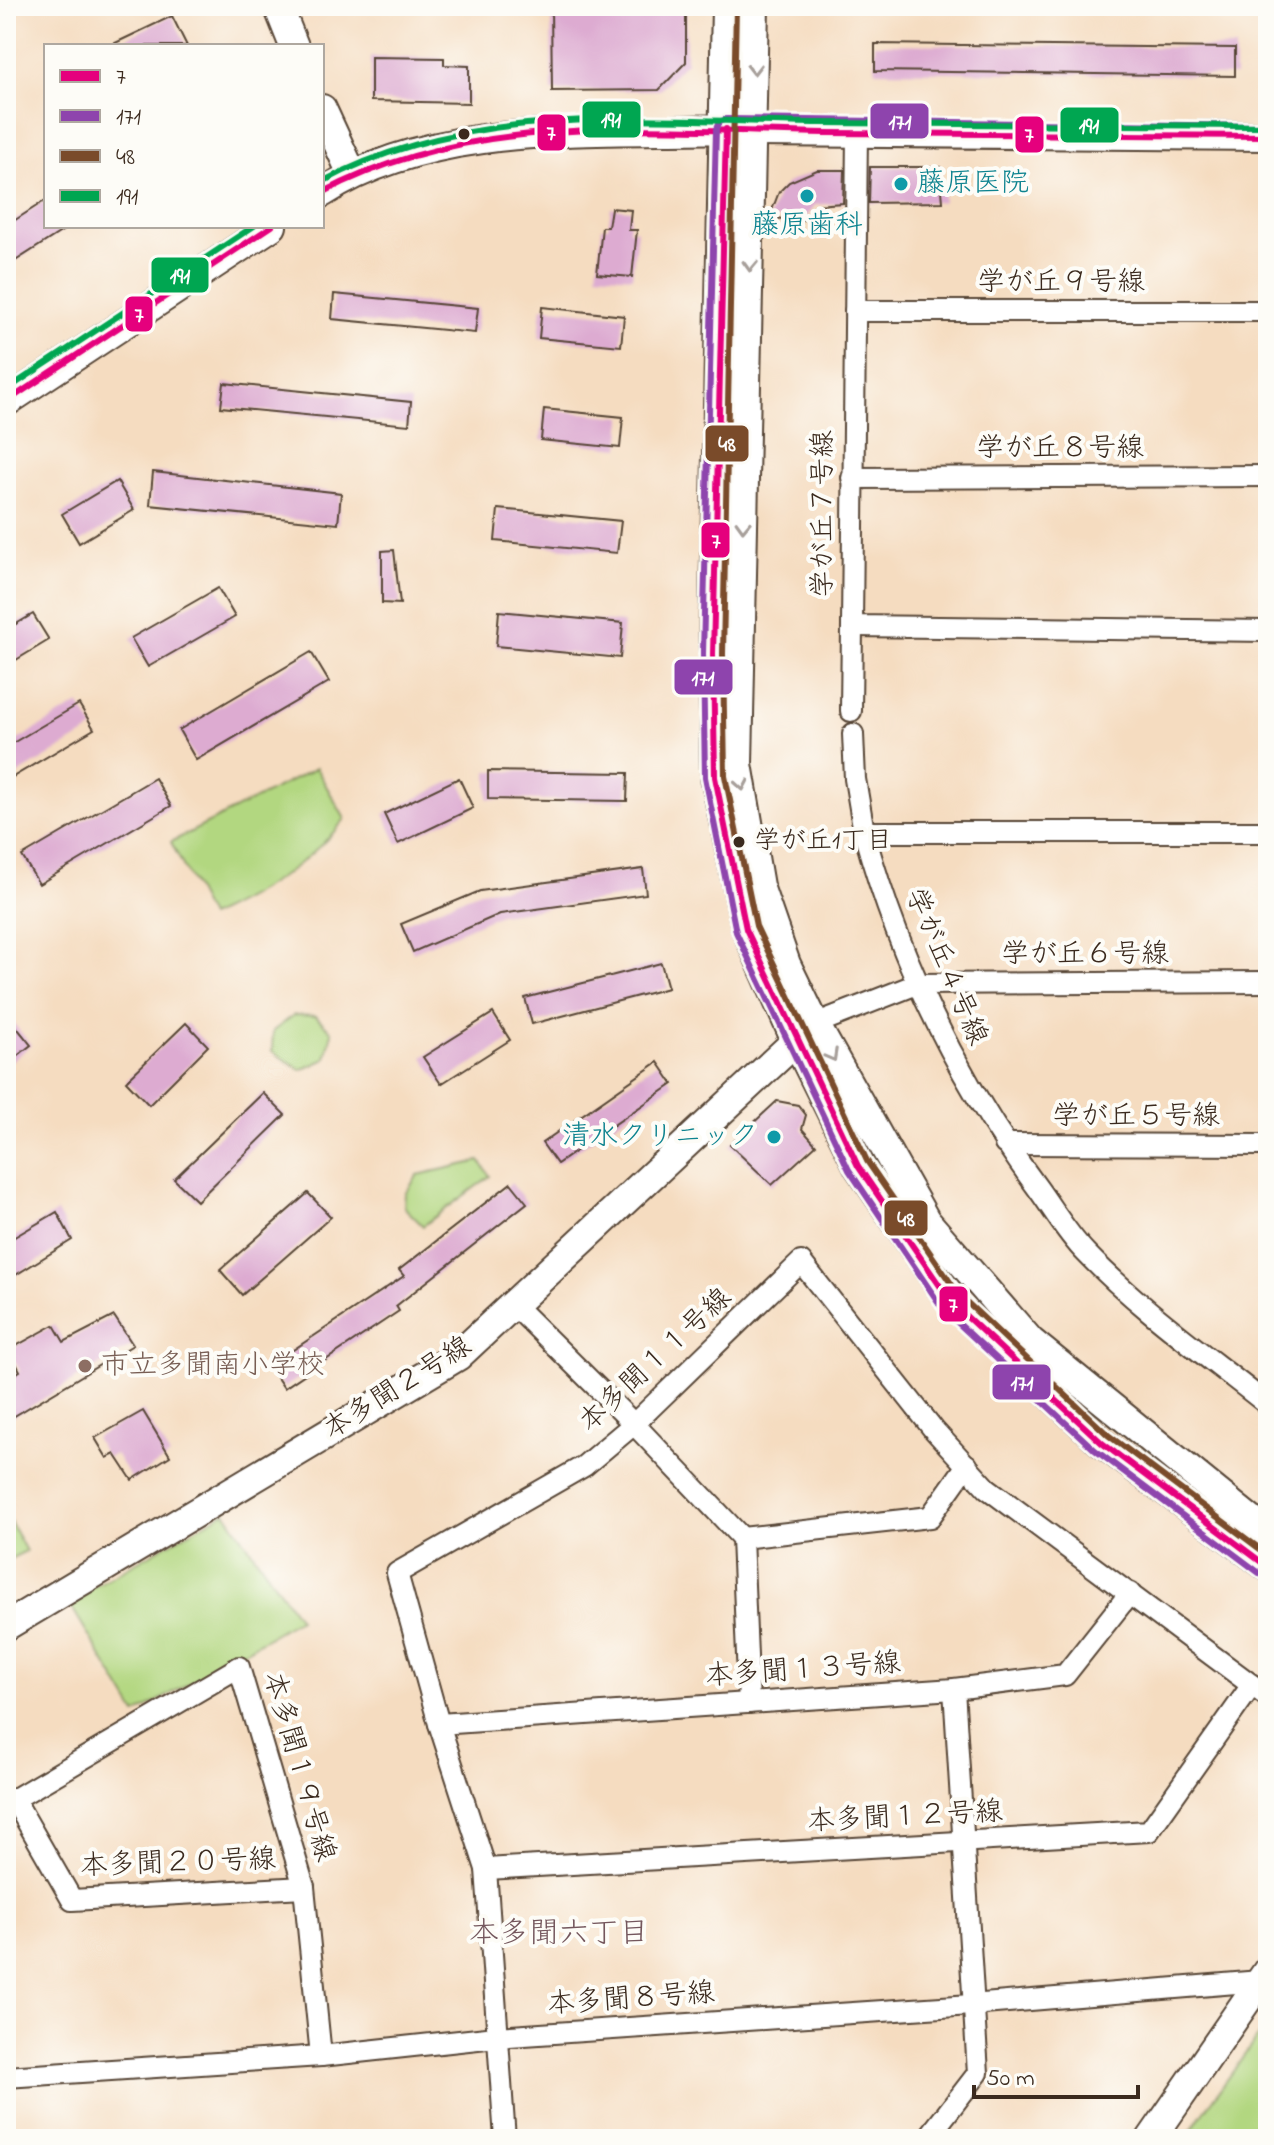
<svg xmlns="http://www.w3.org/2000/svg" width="1274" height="2145" viewBox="0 0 1274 2145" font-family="'Indie Flower','Klee One',sans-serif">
<rect width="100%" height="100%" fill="#fdfcf7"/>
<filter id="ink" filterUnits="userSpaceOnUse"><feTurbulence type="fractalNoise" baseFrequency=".0125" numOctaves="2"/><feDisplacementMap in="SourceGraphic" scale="16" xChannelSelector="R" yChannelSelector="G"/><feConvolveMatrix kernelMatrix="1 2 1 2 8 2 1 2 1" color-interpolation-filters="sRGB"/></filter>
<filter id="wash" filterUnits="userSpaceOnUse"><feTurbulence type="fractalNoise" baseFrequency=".006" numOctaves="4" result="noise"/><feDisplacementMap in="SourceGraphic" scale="32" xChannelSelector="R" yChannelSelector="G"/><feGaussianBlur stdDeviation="1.8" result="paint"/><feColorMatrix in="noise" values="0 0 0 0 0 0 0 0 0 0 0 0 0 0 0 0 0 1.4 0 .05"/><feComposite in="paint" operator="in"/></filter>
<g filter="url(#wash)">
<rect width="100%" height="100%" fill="#f5dcc0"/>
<g fill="#b2d780" stroke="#76804f" stroke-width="2">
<path d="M316 768 345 819C310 863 259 894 209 917L171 842Z"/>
<path d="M294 1015 316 1016 332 1032 326 1059 301 1070 272 1051 273 1031Z"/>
<path d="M480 1161 490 1176 423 1226 404 1207 405 1194 418 1175Z"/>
<path d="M225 1512 299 1619 136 1714 68 1601Z"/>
<path d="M6 1515 26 1551 6 1561Z"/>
<path d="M1268 2022V2139H1185Z"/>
</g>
<g id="blocks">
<g fill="#ddabd1">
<path d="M551 6H686V62L659 90 552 91Z"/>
<path d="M172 16 187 46H109Z"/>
<path d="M875 44 1235 48V76L875 71Z"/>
<path d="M371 57 444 58V65L469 66V103L371 101Z"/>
<path d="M870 167H940L943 202 869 203Z"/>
<path d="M817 170H844L843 203 815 205 804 220 769 218 779 192 789 182Z"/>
<path d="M46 200V226H70L6 267V226Z"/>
<path d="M611 208 631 210 629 230H637L632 277 597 274 602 227H608Z"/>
<path d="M334 294 478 308 475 333 332 319Z"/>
<path d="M542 307 624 316 621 346 539 338Z"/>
<path d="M224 383 411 402 409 425 221 407Z"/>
<path d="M544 409 623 417 620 448 541 440Z"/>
<path d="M153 472 341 493 338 524 150 505Z"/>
<path d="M117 481 134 510 79 543 62 514Z"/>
<path d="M498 509 621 521 617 553 495 541Z"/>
<path d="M394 550 400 604 382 603V551Z"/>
<path d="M218 588 235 617 148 667 131 638Z"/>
<path d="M499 611 623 623 620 658 496 646Z"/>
<path d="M33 614 49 640 6 666V630Z"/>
<path d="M311 652 329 682 196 760 179 730Z"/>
<path d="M79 704 94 729 6 781V747Z"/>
<path d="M488 771 628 773 627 801 488 799Z"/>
<path d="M155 778 171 806 39 884 22 856Z"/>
<path d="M459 778 473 808 398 844 384 814Z"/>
<path d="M643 869 646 894 500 914 413 952 401 924 480 891Z"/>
<path d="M661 963 668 988 532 1024 525 998Z"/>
<path d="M493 1013 510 1040 441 1084 423 1057Z"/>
<path d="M6 1014 31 1045 6 1065Z"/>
<path d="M186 1023 208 1046 149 1105 126 1081Z"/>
<path d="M658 1062 673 1084 557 1164 542 1143Z"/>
<path d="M263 1093 285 1115 197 1201 174 1179Z"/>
<path d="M777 1101 798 1105 806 1115 802 1129 816 1145 772 1185 730 1145Z"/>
<path d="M511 1183 527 1203 396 1306 399 1311 284 1388 269 1366 404 1276 399 1270Z"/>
<path d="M308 1193 331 1217 242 1295 220 1270Z"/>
<path d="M57 1212 72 1240 6 1281V1242Z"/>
<path d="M114 1316 133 1345 6 1421V1380L20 1371 9 1350 54 1325 64 1342Z"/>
<path d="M143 1411 170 1456 132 1480 115 1454 107 1458 95 1438Z"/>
</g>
</g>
</g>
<g filter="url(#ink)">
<use href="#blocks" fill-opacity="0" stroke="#574536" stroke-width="2"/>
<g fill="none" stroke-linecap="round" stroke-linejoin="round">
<g stroke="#574536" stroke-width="24">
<g id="street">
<path d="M857 131 852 626 1268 631"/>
<path d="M855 311H1268"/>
<path d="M852 478 1268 476"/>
<path d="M851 711 852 626"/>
<path d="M853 734 855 779 864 832"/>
<path d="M1268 832H864C900 963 958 1081 1039 1190 1054 1211 1068 1235 1086 1253 1141 1310 1207 1356 1268 1405"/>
<path d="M815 1024 917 984 1268 982"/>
<path d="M1005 1144 1268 1145"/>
<path d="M515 1306 634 1424 742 1538 749 1703"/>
<path d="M742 1538 930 1517 967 1465"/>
<path d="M439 1724 954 1689 1065 1675 1130 1593"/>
<path d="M14 1799 72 1900 304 1887"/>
<path d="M6 1804 239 1667 304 1887 321 2056"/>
<path d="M486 1869 1149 1831 1252 1685"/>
<path d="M6 2077 321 2056 496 2037 971 2005 1260 1981"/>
<path d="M505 2139 486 1869 439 1724 397 1573 584 1466 634 1424 801 1262 934 1430 987 1488 1268 1697"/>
<path d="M927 2139 978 2073 954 1689"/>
</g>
</g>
<g stroke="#574536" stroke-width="32">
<g id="secondary">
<path d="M278 6 294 46"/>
<path d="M726 6 713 654 715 777 746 929 796 1041 858 1166 951 1302 1102 1443 1268 1567"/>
<path d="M754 6 738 764 759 886 786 964 815 1024 926 1221 1030 1341 1268 1534"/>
<path d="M322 109 352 174"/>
<path d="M322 193C433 120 597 133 726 129L754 132 1268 136"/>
<path d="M6 402 272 226"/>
<path d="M6 1626 458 1356 808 1030"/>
<path d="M1151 2139 1268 1970"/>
</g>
</g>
<use href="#street" stroke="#fff" stroke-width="20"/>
<use href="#secondary" stroke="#fff" stroke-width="28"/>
<g stroke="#fdfcf7" stroke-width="12">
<g id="bus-1">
<path d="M726 129 713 654 715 777 746 929 858 1166 951 1302 1102 1443 1268 1567"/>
<path d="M322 193C477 110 656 131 826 133 973 134 1121 135 1268 136"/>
<path d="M6 402 272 226"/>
</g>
</g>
<g stroke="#fdfcf7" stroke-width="12">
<path id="bus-2" d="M1262 1575 1095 1450 943 1309 849 1170 736 932 705 777 703 654 716 129 719 122 726 119 1268 126"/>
</g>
<g stroke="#fdfcf7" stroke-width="12">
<path id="bus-3" d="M736 6 723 654 725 776 756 926 867 1161 959 1295 1108 1435 1268 1555"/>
</g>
<g stroke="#fdfcf7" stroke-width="12">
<g id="bus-4">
<path d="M322 182C474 100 654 121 820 123 969 124 1119 125 1268 126"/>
<path d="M6 390 254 226"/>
</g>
</g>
<use href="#bus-1" stroke="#e5007d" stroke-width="6"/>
<use href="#bus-2" stroke="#8e44ad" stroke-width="6"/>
<use href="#bus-3" stroke="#7a4b2a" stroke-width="6"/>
<use href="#bus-4" stroke="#00a651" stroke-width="6"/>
</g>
<defs><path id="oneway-chevron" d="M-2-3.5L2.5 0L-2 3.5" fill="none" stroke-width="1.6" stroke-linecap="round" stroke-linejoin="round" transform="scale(2)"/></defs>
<g stroke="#a79f9a">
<use href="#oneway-chevron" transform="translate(754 69) rotate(90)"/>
<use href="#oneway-chevron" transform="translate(750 266) rotate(92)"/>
<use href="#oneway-chevron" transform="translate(743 526) rotate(92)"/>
<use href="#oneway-chevron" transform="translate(742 785) rotate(80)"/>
<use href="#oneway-chevron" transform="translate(832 1056) rotate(61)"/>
</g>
</g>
<g fill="#3b2a1e" stroke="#fdfcf7" stroke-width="3">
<circle cx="464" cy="134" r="7"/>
<circle cx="739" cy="842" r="7"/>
</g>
<g fill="#0f9aa8" stroke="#fdfcf7" stroke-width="3">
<circle cx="901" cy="184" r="8"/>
<circle cx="807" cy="196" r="8"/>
<circle cx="774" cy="1137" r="8"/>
</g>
<circle fill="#8d6e63" stroke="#fdfcf7" stroke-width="3" cx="85" cy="1366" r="8"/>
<g text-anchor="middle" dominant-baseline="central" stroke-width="8" stroke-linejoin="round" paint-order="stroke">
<g font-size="26" fill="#3b2a1e" stroke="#fdfcf7" text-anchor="start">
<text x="754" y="842">学が丘1丁目</text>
</g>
<g font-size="28" fill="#0d838f" stroke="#fdfcf7" text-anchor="start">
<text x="917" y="184">藤原医院</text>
<text x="807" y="226" text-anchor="middle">藤原歯科</text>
<text x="758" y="1137" text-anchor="end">清水クリニック</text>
</g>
<g font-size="28" fill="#3b2a1e" stroke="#fdfcf7">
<text x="1061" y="283">学が丘９号線</text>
<text x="1060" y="449">学が丘８号線</text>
<text transform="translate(824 514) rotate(-90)">学が丘７号線</text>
<text x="1085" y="955">学が丘６号線</text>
<text transform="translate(945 967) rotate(67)">学が丘４号線</text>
<text x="1136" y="1117">学が丘５号線</text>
<text transform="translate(656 1361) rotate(-43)">本多聞１１号線</text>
<text transform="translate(398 1389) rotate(-32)">本多聞２号線</text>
<text transform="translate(803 1671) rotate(-4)">本多聞１３号線</text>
<text transform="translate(298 1767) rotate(74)">本多聞１９号線</text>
<text transform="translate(905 1818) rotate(-3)">本多聞１２号線</text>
<text transform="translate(178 1864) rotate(-2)">本多聞２０号線</text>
<text transform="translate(631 2000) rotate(-4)">本多聞８号線</text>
</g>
<g font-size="28" fill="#785e54" stroke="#fdfcf7" text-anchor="start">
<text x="101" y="1366">市立多聞南小学校</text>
</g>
<g font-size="30" fill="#74575d" stroke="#fdfcf7">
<text x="559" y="1935">本多聞六丁目</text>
</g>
</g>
<g stroke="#fdfcf7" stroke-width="3">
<rect x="581" y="100" width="61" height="39" rx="8" fill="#00a651"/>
<rect x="869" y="102" width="61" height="38" rx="8" fill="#8e44ad"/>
<rect x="1059" y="106" width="61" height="38" rx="8" fill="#00a651"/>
<rect x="536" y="113" width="31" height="39" rx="8" fill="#e5007d"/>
<rect x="1014" y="115" width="31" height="39" rx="8" fill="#e5007d"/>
<rect x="150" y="256" width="60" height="38" rx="8" fill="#00a651"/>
<rect x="124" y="295" width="30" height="38" rx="8" fill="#e5007d"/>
<rect x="704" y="424" width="46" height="39" rx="8" fill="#7a4b2a"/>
<rect x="700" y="521" width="31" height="38" rx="8" fill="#e5007d"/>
<rect x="673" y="658" width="61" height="38" rx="8" fill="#8e44ad"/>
<rect x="883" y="1199" width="46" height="38" rx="8" fill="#7a4b2a"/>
<rect x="938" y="1285" width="31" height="38" rx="8" fill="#e5007d"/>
<rect x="991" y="1363" width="61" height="38" rx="8" fill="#8e44ad"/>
</g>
<g font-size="22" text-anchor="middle" font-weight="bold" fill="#fff">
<text x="611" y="127">191</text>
<text x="900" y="129">171</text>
<text x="1089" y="133">191</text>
<text x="551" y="140">7</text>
<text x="1029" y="142">7</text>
<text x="180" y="283">191</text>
<text x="139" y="322">7</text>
<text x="727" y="451">48</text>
<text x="716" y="548">7</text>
<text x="703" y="685">171</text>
<text x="906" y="1226">48</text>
<text x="953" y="1312">7</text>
<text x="1022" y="1390">171</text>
</g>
<rect width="1274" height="2145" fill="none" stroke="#fdfcf7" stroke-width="32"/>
<rect x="44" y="44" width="280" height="184" fill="#fdfcf7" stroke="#afa8a0" stroke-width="2"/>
<rect x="60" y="70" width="40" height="12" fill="#e5007d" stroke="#afa8a0" stroke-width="2"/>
<text x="116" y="84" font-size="24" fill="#3b2a1e">7</text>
<rect x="60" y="110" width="40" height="12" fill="#8e44ad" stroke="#afa8a0" stroke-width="2"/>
<text x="116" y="124" font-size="24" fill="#3b2a1e">171</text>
<rect x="60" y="150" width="40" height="12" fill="#7a4b2a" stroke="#afa8a0" stroke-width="2"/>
<text x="116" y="164" font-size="24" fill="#3b2a1e">48</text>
<rect x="60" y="190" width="40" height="12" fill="#00a651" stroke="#afa8a0" stroke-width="2"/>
<text x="116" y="204" font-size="24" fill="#3b2a1e">191</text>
<path d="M974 2085v12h164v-12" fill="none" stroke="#3b2a1e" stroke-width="4"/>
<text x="986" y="2085" font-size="24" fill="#3b2a1e" stroke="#fdfcf7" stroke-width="6" paint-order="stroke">50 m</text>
</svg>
